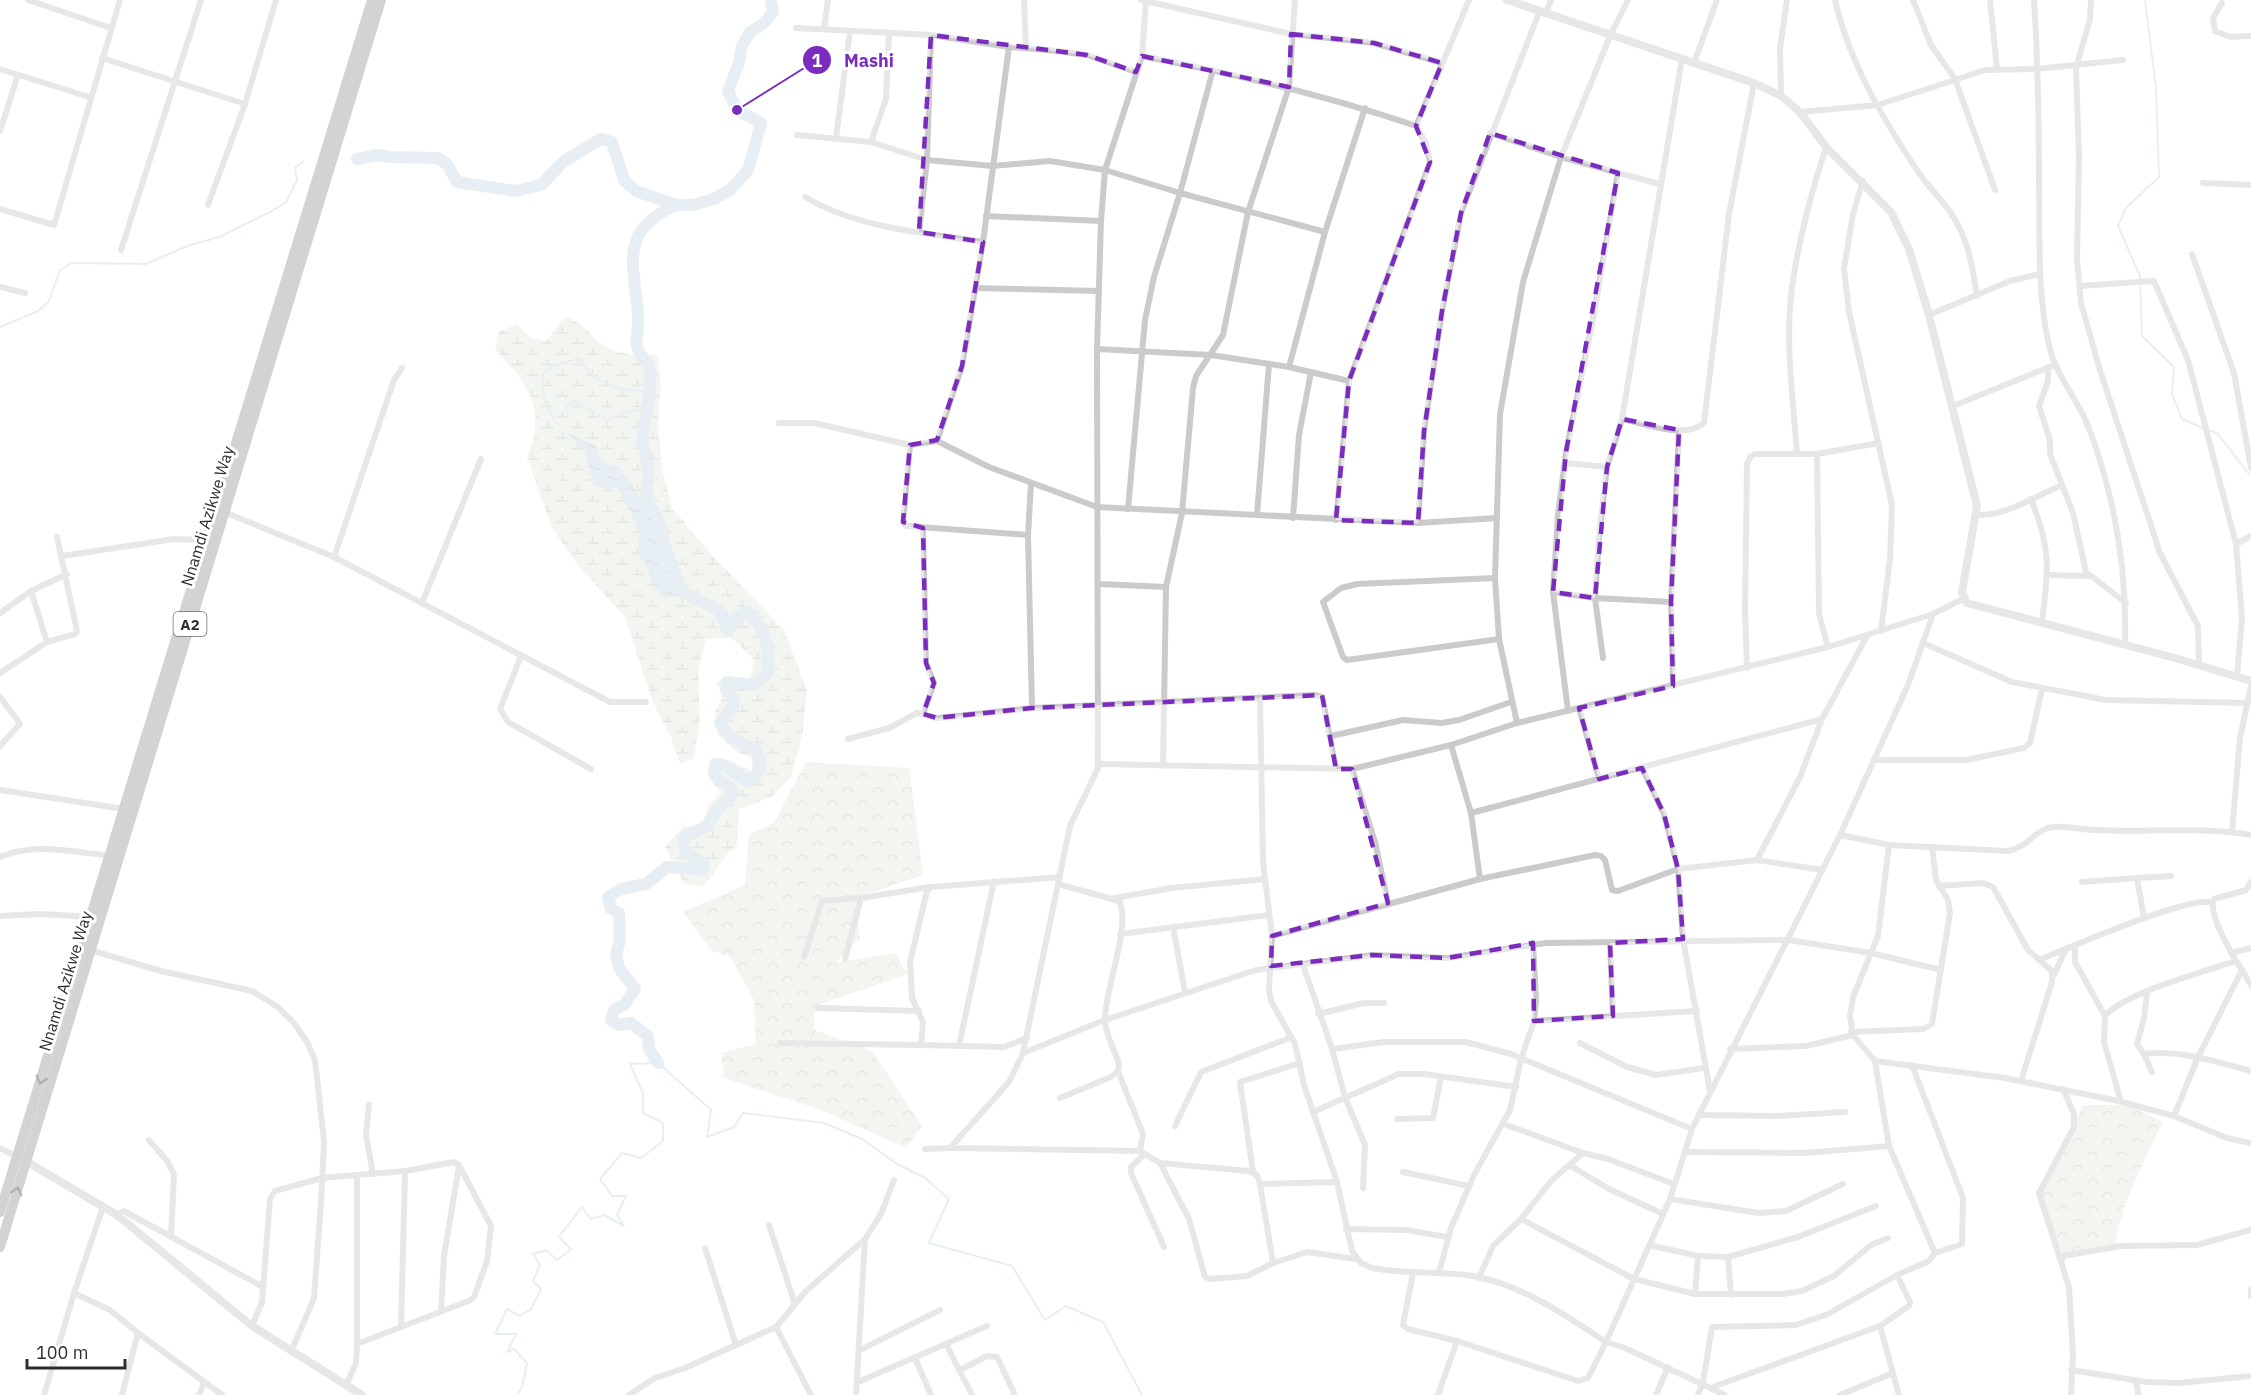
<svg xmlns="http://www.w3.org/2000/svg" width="2251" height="1395" viewBox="0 0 2251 1395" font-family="'IBM Plex Sans',sans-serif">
<defs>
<pattern id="forest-crowns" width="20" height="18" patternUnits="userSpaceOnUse" patternTransform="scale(1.5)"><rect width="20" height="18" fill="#e4eadd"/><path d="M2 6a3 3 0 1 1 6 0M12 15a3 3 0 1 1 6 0" fill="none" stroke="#c4c9be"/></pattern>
<pattern id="wetland-marsh" width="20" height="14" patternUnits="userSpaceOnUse" patternTransform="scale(1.5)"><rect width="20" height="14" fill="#e4eadd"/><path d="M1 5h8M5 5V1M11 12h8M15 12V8" fill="none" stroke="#c4c9be"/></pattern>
<pattern id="water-ripples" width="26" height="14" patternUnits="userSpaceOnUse" patternTransform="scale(1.5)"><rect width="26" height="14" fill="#ccdce7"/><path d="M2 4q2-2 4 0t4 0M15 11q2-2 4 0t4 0" fill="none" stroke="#b0bdc6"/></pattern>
</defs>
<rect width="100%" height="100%" fill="#fff"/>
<g fill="url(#forest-crowns)">
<path d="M806 762 909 768 923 875 856 898 860 938 835 963 896 953 907 974 815 1006 814 1030 872 1051 922 1126 906 1148 824 1111 724 1078 721 1053 756 1044 754 1000 730 956 712 951 683 912 745 885 749 835 774 823Z"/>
<path d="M2083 1105H2128L2163 1122C2144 1162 2122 1201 2115 1245L2063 1255 2040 1195Z"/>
</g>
<path fill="url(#wetland-marsh)" d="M564 317C589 323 587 337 606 347 622 356 639 355 657 355L661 385 658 425 662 470 672 508 712 555 784 630 807 691 802 737 791 776 772 797 739 809 737 845 728 853 704 886 684 884 665 847 683 827 702 825 708 806 721 793 712 780 709 762 723 758 753 771 751 758 737 752 718 735 715 712 722 698 717 683 726 676 750 679 755 661 731 637 706 639 698 673 700 718 694 758 680 764 671 737 652 700 625 617 577 564 552 528 527 457C547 411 528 382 495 350L499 332 517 324 532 339 547 340Z"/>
<path fill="url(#water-ripples)" d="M567 433 595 445C600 459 603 465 619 466L658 524 662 554 682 595 663 597 655 589 646 566 639 557 638 527 616 486 612 491 593 485 585 451Z"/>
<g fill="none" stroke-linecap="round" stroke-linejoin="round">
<g stroke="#ccdce7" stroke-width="2">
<path d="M2145 0 2156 88 2159 177 2126 208 2118 226 2140 276 2142 336 2174 367 2172 394 2182 419 2203 428"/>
<path d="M0 327 38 311 49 301 60 270 72 263 146 264 187 246 219 237 272 211 286 202 297 180 295 168 303 161"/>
<path d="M568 416 567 405 575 401 608 420 620 413 645 409"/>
<path d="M559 425C545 409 542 396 543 374L553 366 580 358C590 381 618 391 642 391"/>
<path d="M2209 430 2218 434 2249 474"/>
<path d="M517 1395 522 1387 527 1363 514 1349 507 1352 516 1334H495L507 1309 520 1316 531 1309 541 1289 533 1281 540 1265 533 1254 546 1250 557 1260 571 1249 559 1237 582 1207 591 1219 604 1215 624 1226 617 1215 626 1196H612L600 1179 622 1153 641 1158 663 1141V1123L643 1113V1093L630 1064 658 1063 711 1110 707 1137 734 1127 743 1113 824 1123 862 1139 897 1164 925 1178 949 1199 929 1243 1012 1266 1045 1320 1066 1306 1103 1322 1142 1395"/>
</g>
<g stroke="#ccdce7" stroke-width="12">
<path d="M357 159 377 155 390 157 438 158 447 164 457 182 515 191 541 185 564 161 601 139 612 142 624 180 636 191 676 205H693L714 199 730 190 748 170 761 123 737 110 728 91 739 63 742 46 750 32 764 23 773 12 771 0"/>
<path d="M658 1063 649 1049 648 1036 631 1023 619 1025 611 1020 614 1010 625 1004 635 989 619 968 616 955 620 940 619 913 611 909 608 897 621 889 646 884 667 867 703 870 704 863 686 853 683 844 686 836 707 826 717 810 733 794 730 787 719 781 714 773 715 764C732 765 735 776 749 782L756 776 761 765 756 749C740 745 728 737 720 723L733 706 734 699 726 689 727 682 753 685 768 673C769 647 766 628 747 611L736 618 728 631 719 610 682 592 662 537 660 523 650 506 646 489 649 472 642 440 650 390 649 364C628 345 640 338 638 314 634 263 618 231 676 205"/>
</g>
<g stroke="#cbcbcb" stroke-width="6">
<path d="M28 0 111 28"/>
<path d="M1024 0 1026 48"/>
<path d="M1141 0 1291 34 1374 43 1442 63"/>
<path d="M1835 0C1849 62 1884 121 1919 173 1928 186 1939 197 1948 209 1968 236 1972 264 1977 296"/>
<path d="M1913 0 1931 45 1955 79 1995 190"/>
<path d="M1990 0 1997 69"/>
<path d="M2034 0C2038 62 2039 124 2039 186 2040 239 2037 293 2049 345 2055 375 2077 398 2088 426 2115 496 2127 569 2125 644"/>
<path d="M2091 0 2090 19 2076 68 2079 157 2077 260 2081 303 2099 367 2160 553 2198 626 2199 664"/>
<path d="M2222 3 2213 18 2215 31 2230 37 2251 36"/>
<path d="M1546 12 1551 0"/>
<path d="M796 28 931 35 1009 47 1057 51 1087 55 1136 72"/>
<path d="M824 29 828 0"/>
<path d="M1142 56C1235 74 1326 95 1416 126L1426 143 1430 162 1349 381 1336 520"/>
<path d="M102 58 245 104"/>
<path d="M1694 63 1717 0"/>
<path d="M0 69 89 97"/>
<path d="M1781 96 1780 48 1787 0"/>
<path d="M1800 112 1878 105 1985 70 2037 69 2123 60"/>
<path d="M1416 126 1469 0"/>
<path d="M0 131 18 75"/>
<path d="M1490 133 1561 157 1659 184"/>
<path d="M797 135 871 142 927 160 992 166 1050 161 1105 170 1180 193 1325 232"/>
<path d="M836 138 850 31"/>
<path d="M871 142 886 99 889 33"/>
<path d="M1863 181 1853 214 1844 269 1849 312 1892 505 1890 559 1881 631"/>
<path d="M2203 183 2251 185"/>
<path d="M805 197C857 228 924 233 983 242"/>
<path d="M208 205 245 104 276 0"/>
<path d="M0 209 54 225 120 0"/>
<path d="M986 216 1101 221"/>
<path d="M919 232 927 160 931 35"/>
<path d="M121 250 201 0"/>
<path d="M2192 254 2234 373 2251 468"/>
<path d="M2080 286 2154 281 2188 360 2236 544 2242 618 2237 677"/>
<path d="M0 287 25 293"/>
<path d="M975 288 1099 291"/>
<path d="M1929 315 2010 281 2040 274"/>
<path d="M1097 349 1211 355 1289 367 1349 381"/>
<path d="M1289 367 1325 232 1365 108"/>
<path d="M2048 367V381L2039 406 2050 440V454L2073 513 2086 572 2126 603"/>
<path d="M1953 406 2052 366"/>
<path d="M1622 419C1644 423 1685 440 1704 423L1729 214 1754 83"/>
<path d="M779 423H814L910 445 937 441 989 467 1097 507 1418 523 1497 518"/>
<path d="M937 441 962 366 983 242 1009 47"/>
<path d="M910 445 903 522 906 526 1028 535"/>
<path d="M1797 454C1793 397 1784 337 1793 280 1800 235 1812 190 1826 147"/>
<path d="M1817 454 1819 614 1828 647"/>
<path d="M1565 463 1607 467"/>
<path d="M1031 484 1028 535 1032 708"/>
<path d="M2031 499C2051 548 2049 570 2042 621"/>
<path d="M1128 509 1145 320 1154 277 1180 193 1213 70"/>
<path d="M224 512 334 557 610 702H646"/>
<path d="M1257 515 1269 364"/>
<path d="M1977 515C2007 516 2033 497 2060 486"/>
<path d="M1293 518 1299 435 1311 372"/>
<path d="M1418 523 1424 431 1442 311 1461 213 1540 10"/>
<path d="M923 528 926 663 934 683 923 714"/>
<path d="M2236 544 2251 536"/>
<path d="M62 556 174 539 207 540"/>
<path d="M334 557 394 380 402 368"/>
<path d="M2049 575 2090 576"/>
<path d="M1495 578 1357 584 1341 588 1323 602 1343 657 1347 660 1499 639"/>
<path d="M1099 584 1166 587"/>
<path d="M31 591 47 642"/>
<path d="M1553 592 1595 598 1671 602"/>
<path d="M422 603 481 459"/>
<path d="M0 613 31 591 67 574"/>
<path d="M1923 643 2012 682 2075 694 2105 700 2248 703"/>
<path d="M521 656 500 709 508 722 591 769"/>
<path d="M1603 658 1595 598 1599 537 1607 467 1622 419 1682 59"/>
<path d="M1747 668 1745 610 1747 464 1750 457 1755 454H1817L1879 443"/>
<path d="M0 673 47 642 75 634 77 631 57 537"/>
<path d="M1673 686 1671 602 1679 430"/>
<path d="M0 697 20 724 0 746"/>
<path d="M1260 698 1263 862 1272 936 1269 990 1271 1001 1295 1044 1304 1085 1337 1182 1352 1251 1361 1263 1372 1268C1407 1275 1443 1270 1478 1277 1525 1287 1567 1316 1606 1342L1588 1378 1578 1381 1457 1341 1408 1329 1403 1325 1413 1273"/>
<path d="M1579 708 1599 779"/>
<path d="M1568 711 1553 592 1558 515 1566 452 1593 320 1618 173"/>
<path d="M1517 723 1499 639 1495 578 1500 414 1523 282 1561 157 1610 36 1628 0"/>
<path d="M1331 736 1403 720 1442 723 1459 720 1511 702"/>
<path d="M848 739 889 728 917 713 937 718 1032 708 1315 695 1322 697 1323 701 1336 769"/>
<path d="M1451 745 1471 813 1480 879"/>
<path d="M1874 760H1966L2024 748 2030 743 2042 688"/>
<path d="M1098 766 1097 349 1101 221 1105 170 1142 56 1146 0"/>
<path d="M1163 766 1166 587 1182 513 1193 388 1196 376 1223 335 1248 212 1289 87 1295 0"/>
<path d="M1642 768 1664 814 1678 869 1683 939 1710 1091"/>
<path d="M1352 769 1375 842 1388 903"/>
<path d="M0 790 124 809"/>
<path d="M1471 813 1822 719"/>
<path d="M2232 832 2240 738 2251 686"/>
<path d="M1840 835 1889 845 2008 851C2028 847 2032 833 2048 828 2062 824 2079 830 2094 830 2146 833 2199 826 2251 835"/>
<path d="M1889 845 1878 936 1853 997 1850 1016 1853 1035 1875 1061 2005 1078 2114 1100 2174 1116 2227 1138 2251 1143"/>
<path d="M0 857C34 842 74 852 110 856"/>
<path d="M1757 860 1800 777 1822 719 1867 636"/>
<path d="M2082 882 2137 878"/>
<path d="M2251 882 2246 890 2214 899C2206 916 2241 969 2251 985"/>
<path d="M1058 884 1119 901C1132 923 1104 992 1105 1020 1105 1034 1115 1051 1119 1064L1118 1071 1111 1077 1060 1098"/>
<path d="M1939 886 1983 883 1993 887 2028 950 2052 971V982L2021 1081"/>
<path d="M1114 898 1172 888 1265 879"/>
<path d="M0 916 40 914 92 917"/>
<path d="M2144 918 2137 878 2171 876"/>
<path d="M1173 927 1185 992"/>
<path d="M1120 934 1269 915"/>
<path d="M1272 936 1480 879 1595 855 1601 856 1605 860 1612 890 1618 891 1678 869 1757 860 1823 870"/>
<path d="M1610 943 1613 1016"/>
<path d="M2075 945V962L2105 1016"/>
<path d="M90 950 161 971 252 991 278 1007 294 1023 307 1042 315 1060 324 1142 321 1202 314 1298 291 1352"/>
<path d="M2231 953 2251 948"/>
<path d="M804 957 822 901 861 898 930 887"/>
<path d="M845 959 861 898"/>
<path d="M2039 960C2066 949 2191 894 2212 903"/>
<path d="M1303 965 1332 1049 1384 1042H1466L1511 1054 1692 1129"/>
<path d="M2054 975 2066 949"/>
<path d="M2147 993 2144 1018 2137 1044 2144 1054C2181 1049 2216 1062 2251 1071"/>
<path d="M818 1008 919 1011"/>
<path d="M1318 1014 1364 1003H1384"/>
<path d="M1534 1021 1697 1011"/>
<path d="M1851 1032 1923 1029 1932 1024 1950 913 1948 900 1936 880 1932 847"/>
<path d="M1027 1038 1004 1047 921 1045 923 1022 912 998 910 962 927 891 931 887 1060 877"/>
<path d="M780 1043 921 1045"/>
<path d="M1580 1043 1627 1067 1656 1075 1704 1068"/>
<path d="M959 1046 994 881"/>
<path d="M1332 1049 1345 1097 1365 1145 1363 1188"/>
<path d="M1730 1049 1806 1046 1853 1035"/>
<path d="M1023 1053 1105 1020 1256 970 1372 955 1447 958 1546 943 1788 940 1871 953 1941 970"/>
<path d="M2144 1054 2152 1072"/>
<path d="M1875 1061 1889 1146 1935 1253 1929 1261 1897 1275 1910 1302 1909 1306 1880 1326 1899 1395"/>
<path d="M1912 1065 1963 1198 1962 1244 1935 1253"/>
<path d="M1118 1071 1143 1134 1140 1151"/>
<path d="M2063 1089 2074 1114V1127L2039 1193 2069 1287 2073 1355 2071 1395"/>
<path d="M2121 1102 2104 1042 2105 1016C2124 993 2205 971 2236 961"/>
<path d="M369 1105 366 1135 373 1174"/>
<path d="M1313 1112 1399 1074H1424L1516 1087"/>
<path d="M1699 1115 1777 1116 1845 1112"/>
<path d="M2174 1116 2198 1057 2242 970"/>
<path d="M1397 1119 1433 1118 1441 1077"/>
<path d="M1504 1124 1583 1153"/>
<path d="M1175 1126 1201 1072 1292 1037"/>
<path d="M149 1140 168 1162 174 1175 171 1236"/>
<path d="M0 1148 17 1157"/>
<path d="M950 1148 1140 1151 1160 1163 1189 1219 1205 1277 1210 1279 1247 1276 1273 1263 1307 1252 1356 1259"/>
<path d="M925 1149 950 1148 1009 1082 1023 1053 1070 826 1100 764 1352 769 1451 745 1517 723 1828 647 1933 614 1963 599"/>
<path d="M1685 1152 1806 1153 1889 1146"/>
<path d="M1145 1154 1131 1167V1173L1164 1247"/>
<path d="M1160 1163 1248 1171 1257 1175 1260 1184"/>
<path d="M1571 1166 1609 1189 1663 1214"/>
<path d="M1253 1172 1240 1082 1300 1063"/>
<path d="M1403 1172 1469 1186"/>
<path d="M1670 1199 1759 1213 1786 1211 1843 1184"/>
<path d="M117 1215 124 1211 263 1287"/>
<path d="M1521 1219 1634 1279 1695 1294H1783L1802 1291 1834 1276 1871 1245 1888 1238"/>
<path d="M769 1225 795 1304"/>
<path d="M1346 1229 1406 1230 1447 1237"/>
<path d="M1649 1245 1698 1256 1728 1257 1798 1237 1876 1206"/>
<path d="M705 1248 736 1345"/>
<path d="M1728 1257 1731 1295"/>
<path d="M2062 1260 2063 1256 2120 1246 2197 1245 2251 1230"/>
<path d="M1273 1263 1260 1184 1337 1182"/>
<path d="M1439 1273 1451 1228 1474 1175 1510 1110 1521 1059 1534 1021 1536 1000 1533 943"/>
<path d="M1479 1278 1493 1246 1521 1219 1551 1181 1583 1153 1608 1159 1674 1184"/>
<path d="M2251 1289V1296"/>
<path d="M74 1293 110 1310 138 1333 122 1395"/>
<path d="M1695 1294 1698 1256"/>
<path d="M441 1311 444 1256 459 1166"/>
<path d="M252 1326 262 1302 270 1199 275 1191 322 1178 405 1171 454 1162 459 1165 491 1226 487 1261 474 1297 471 1300 357 1344"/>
<path d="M401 1327 405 1171"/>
<path d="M776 1327 811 1395"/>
<path d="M138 1333 222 1395"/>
<path d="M946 1344 972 1395"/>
<path d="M860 1350 940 1310"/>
<path d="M915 1358 931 1395"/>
<path d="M960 1370 987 1356 997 1357 1015 1395"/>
<path d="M2071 1370 2146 1382 2179 1383 2251 1376"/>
<path d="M2134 1381 2137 1384 2138 1395"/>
<path d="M858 1382 987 1326"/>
<path d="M346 1386 356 1363 357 1344V1176"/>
<path d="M1713 1387 1880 1326"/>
<path d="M44 1395 74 1293 103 1207"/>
<path d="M199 1395 204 1382"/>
<path d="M629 1395 655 1378 685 1368 776 1327 805 1292 865 1239 881 1214 894 1180"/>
<path d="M856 1395 865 1239"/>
<path d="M1438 1395 1457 1341"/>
<path d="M1656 1395 1668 1367"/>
<path d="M1698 1395 1703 1382 1712 1327 1796 1325 1828 1314 1897 1275"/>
<path d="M1725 1395 1625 1348 1606 1342 1670 1199 1692 1129 1840 835 1908 685 1933 614"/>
<path d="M1840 1395 1893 1373"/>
</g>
<g stroke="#cbcbcb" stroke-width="8">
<path d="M1507 0 1754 83 1781 96 1800 112 1826 147 1891 212 1909 249 1929 315 1977 506 1962 592 1967 603 2175 658 2251 681"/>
<path d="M24 1160 117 1215 252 1326 362 1395"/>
</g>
<g stroke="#9e9e9e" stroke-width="10">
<path d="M0 1212 372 0"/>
<path d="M0 1247 381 0"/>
</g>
</g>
<defs><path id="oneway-chevron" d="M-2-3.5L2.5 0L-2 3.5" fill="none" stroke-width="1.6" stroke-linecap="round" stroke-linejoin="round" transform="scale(1.5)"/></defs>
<g stroke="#555">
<use href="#oneway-chevron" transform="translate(41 1080) rotate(107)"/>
<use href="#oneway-chevron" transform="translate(17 1191) rotate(-73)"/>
</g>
<path d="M0 0H2251V1395H0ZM1291 34 1374 43 1442 63 1416 126 1430 162 1349 381 1336 520 1418 523 1424 431 1442 311 1461 213 1490 133 1618 173 1566 452 1553 592 1595 598 1607 467 1622 419 1679 430 1671 602 1673 686 1579 708 1599 779 1642 768 1664 814 1678 869 1683 939 1610 943 1613 1016 1534 1021 1533 943 1447 958 1372 955 1271 966 1272 936 1388 903 1352 769H1336L1322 695 1032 708 937 718 923 714 934 683 926 663 923 528 903 522 910 445 937 440 962 366 983 242 919 232 931 35 1087 55 1136 72 1142 56 1289 87Z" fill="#fff" fill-opacity=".55" fill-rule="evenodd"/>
<path fill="none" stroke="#7b2cbf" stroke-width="4.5" stroke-dasharray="12 8" stroke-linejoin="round" d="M1291 34 1374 43 1442 63 1416 126 1430 162 1349 381 1336 520 1418 523 1424 431 1442 311 1461 213 1490 133 1618 173 1566 452 1553 592 1595 598 1607 467 1622 419 1679 430 1671 602 1673 686 1579 708 1599 779 1642 768 1664 814 1678 869 1683 939 1610 943 1613 1016 1534 1021 1533 943 1447 958 1372 955 1271 966 1272 936 1388 903 1352 769H1336L1322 695 1032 708 937 718 923 714 934 683 926 663 923 528 903 522 910 445 937 440 962 366 983 242 919 232 931 35 1087 55 1136 72 1142 56 1289 87Z"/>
<g text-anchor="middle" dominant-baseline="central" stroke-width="6" stroke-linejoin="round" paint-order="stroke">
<rect fill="#fff" stroke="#6d6d6d" stroke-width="1.5" x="173.5" y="612" width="33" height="24" rx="4.5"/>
<g font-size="15" font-weight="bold" fill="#2e2e2e">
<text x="190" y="624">A2</text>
</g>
<g font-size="16" fill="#2e2e2e" stroke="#fff">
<text transform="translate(207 516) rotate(-73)">Nnamdi Azikwe Way</text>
<text transform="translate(65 981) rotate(-73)">Nnamdi Azikwe Way</text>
</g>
</g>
<path fill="none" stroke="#7b2cbf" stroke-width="2" d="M737 110L817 60"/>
<g fill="#7b2cbf" stroke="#fff" stroke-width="2">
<circle cx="737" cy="110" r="6"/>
<circle cx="817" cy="60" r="15"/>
</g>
<g font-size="18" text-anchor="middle" font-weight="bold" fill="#fff">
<text x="817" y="67">1</text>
</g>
<g font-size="18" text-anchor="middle" font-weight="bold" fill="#7b2cbf" stroke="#fff" stroke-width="6" stroke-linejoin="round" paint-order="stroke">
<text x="869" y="67">Mashi</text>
</g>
<path d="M27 1359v9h98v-9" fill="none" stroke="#2e2e2e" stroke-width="3"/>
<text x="36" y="1359" font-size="18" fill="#2e2e2e" stroke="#ffffff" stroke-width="4.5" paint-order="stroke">100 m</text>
</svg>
